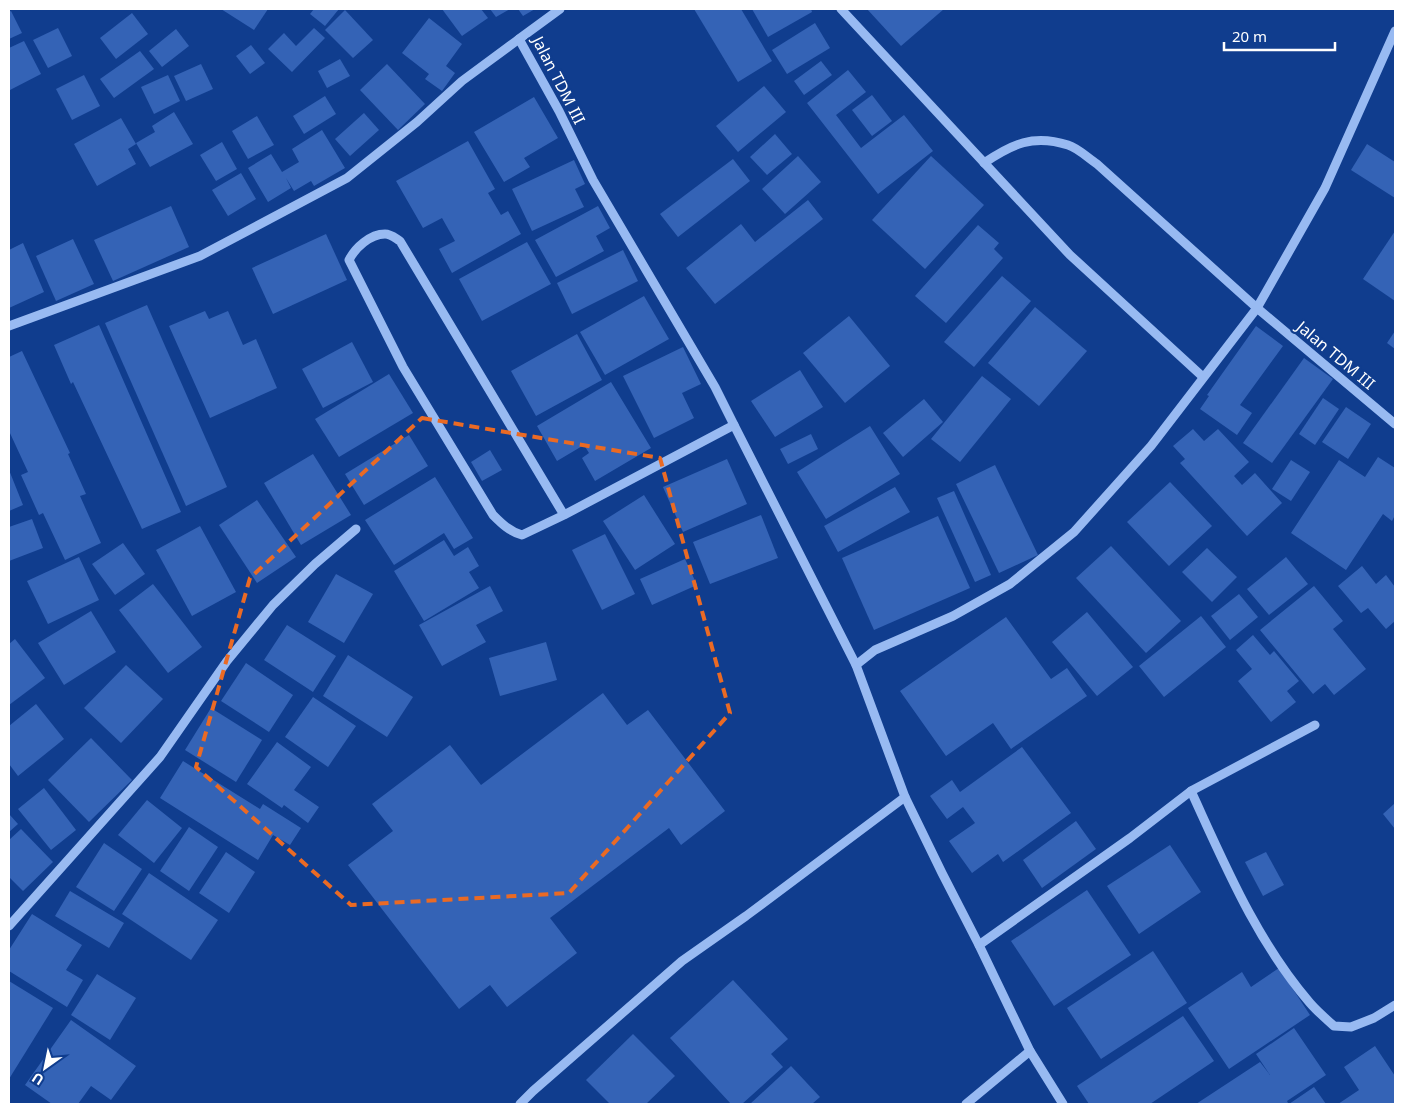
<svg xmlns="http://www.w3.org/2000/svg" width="1404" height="1113" viewBox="0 0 1404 1113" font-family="'Noto Sans',sans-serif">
<rect width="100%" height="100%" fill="#103d8e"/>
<g fill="#3463b6">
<path d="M221 9H268L254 30Z"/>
<path d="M314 9H339L325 26 310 14Z"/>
<path d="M442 9H481L488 18 462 36Z"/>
<path d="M490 9H510L496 17Z"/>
<path d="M518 9H535L523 16Z"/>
<path d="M694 9H741L772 61 738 82Z"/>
<path d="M752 9H811L812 12 768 37Z"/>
<path d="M867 9H944L901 46Z"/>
<path d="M345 10 373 40 353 58 325 30Z"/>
<path d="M11 11 22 33 9 39V12Z"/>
<path d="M132 13 148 34 116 59 100 38Z"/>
<path d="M429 18 462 44 446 66 455 73 442 91 425 79 429 74 402 53Z"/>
<path d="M815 23 830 48 787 74 772 50Z"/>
<path d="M58 28 72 56 48 68 33 40Z"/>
<path d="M314 28 325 38 292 72 268 49 284 33 296 46Z"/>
<path d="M176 29 189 46 162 67 149 51Z"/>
<path d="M24 41 41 74 10 90 9 48Z"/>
<path d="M251 45 265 63 250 74 236 56Z"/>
<path d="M140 51 154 69 114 98 100 79Z"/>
<path d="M340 59 350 76 327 88 318 71Z"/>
<path d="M821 61 832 75 804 95 794 81Z"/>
<path d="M201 64 213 89 186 101 174 76Z"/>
<path d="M387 64 425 104 398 130 360 90Z"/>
<path d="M848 70 866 92 836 115 861 148 904 115 933 151 878 194 807 103Z"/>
<path d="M84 75 100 106 72 120 56 89Z"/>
<path d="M168 75 180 101 154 114 141 87Z"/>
<path d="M764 86 786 112 738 152 716 126Z"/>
<path d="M872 95 892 121 872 136 852 110Z"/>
<path d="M325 96 336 114 304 134 293 116Z"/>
<path d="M534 97 558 138 524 158 530 167 504 182 474 132Z"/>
<path d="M174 112 193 144 150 167 136 143 155 132 152 126Z"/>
<path d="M364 113 379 130 350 156 335 139Z"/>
<path d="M257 116 274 145 248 159 232 131Z"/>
<path d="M121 118 136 144 128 149 136 164 97 186 74 144Z"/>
<path d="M322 130 345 168 314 186 311 181 294 191 286 178 291 188 268 202 248 168 271 154 282 172 299 162 292 149Z"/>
<path d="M775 134 792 154 767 175 750 157Z"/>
<path d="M468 141 495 189 488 193 501 215 508 211 521 234 452 273 439 249 455 241 442 218 423 228 396 181Z"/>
<path d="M222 142 237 169 216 181 200 155Z"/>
<path d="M1367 144 1395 162V198L1351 170Z"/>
<path d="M798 156 821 182 785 214 762 189Z"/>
<path d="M931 156 984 205 925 269 872 220Z"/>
<path d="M733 159 750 181 678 237 660 214Z"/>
<path d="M574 160 585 184 575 189 584 207 532 231 512 189Z"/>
<path d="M241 173 256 199 228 216 212 190Z"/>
<path d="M808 200 823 219 715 304 686 268 741 224 755 242Z"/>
<path d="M171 206 189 247 113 281 94 240Z"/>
<path d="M598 206 610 228 596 236 604 251 556 277 535 240Z"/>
<path d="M978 225 999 243 994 249 1003 258 946 323 915 296Z"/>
<path d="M1395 231V301L1363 279Z"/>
<path d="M326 234 347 280 273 314 252 268Z"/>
<path d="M73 239 94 284 56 301 36 256Z"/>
<path d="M527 242 551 284 482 321 459 279Z"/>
<path d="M23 243 44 292 9 308V250Z"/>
<path d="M623 250 638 281 572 314 557 283Z"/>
<path d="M1002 276 1031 301 974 367 944 342Z"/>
<path d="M644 296 669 339 605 375 580 332Z"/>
<path d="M147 305 227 487 186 506 105 323Z"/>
<path d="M1035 307 1087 351 1039 406 988 363Z"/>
<path d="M205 311 209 319 228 311 243 345 256 339 277 388 210 418 169 326Z"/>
<path d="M849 316 890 366 845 403 803 353Z"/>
<path d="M99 325 181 512 142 529 73 382 71 384 54 345Z"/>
<path d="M1256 326 1283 346 1240 405 1252 413 1237 435 1200 409 1209 396 1207 395Z"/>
<path d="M1395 331V349L1387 343Z"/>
<path d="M577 334 602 380 536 416 511 371Z"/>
<path d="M352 342 373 382 323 408 302 369Z"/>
<path d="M683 347 701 384 682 393 694 418 654 438 623 376Z"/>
<path d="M22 351 70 453 68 454 86 494 80 496 101 543 65 560 43 513 39 515 21 475 28 472 9 431V357Z"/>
<path d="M1304 358 1333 379 1272 463 1243 443Z"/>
<path d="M800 370 823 407 775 437 751 401Z"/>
<path d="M389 374 413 413 339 457 315 419Z"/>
<path d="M982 376 1011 399 960 462 931 439Z"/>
<path d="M611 382 651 448 595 481 582 458 589 453 584 445 557 461 537 426Z"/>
<path d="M1323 398 1339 409 1315 445 1299 434Z"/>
<path d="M924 399 943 422 903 457 883 433Z"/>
<path d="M1346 407 1371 424 1348 459 1322 442Z"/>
<path d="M870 426 900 474 826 519 797 472Z"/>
<path d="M1193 429 1204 441 1218 429 1249 462 1234 476 1242 485 1255 473 1282 503 1247 536 1180 463 1185 459 1173 446Z"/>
<path d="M811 434 818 449 788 464 780 449Z"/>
<path d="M409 435 428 466 364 505 345 474Z"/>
<path d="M490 450 502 470 482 481 471 462Z"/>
<path d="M313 454 351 515 301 545 264 483Z"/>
<path d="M1378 457 1395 468V515L1392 521 1383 514 1346 570 1291 533 1339 460 1365 477Z"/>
<path d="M727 459 747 504 683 532 663 487Z"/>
<path d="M1291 460 1310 472 1291 501 1272 489Z"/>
<path d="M995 465 1038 555 999 573 956 484Z"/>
<path d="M9 470 23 505 9 511Z"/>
<path d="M435 477 473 538 454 549 444 533 394 565 365 520Z"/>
<path d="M1170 482 1212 526 1169 566 1127 522Z"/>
<path d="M895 487 910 512 838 552 824 526Z"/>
<path d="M954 491 991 575 975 582 937 498Z"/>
<path d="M644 495 675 544 635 570 603 521Z"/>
<path d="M257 500 296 557 257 583 219 525Z"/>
<path d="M761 515 778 558 710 584 693 542Z"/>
<path d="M938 516 970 588 874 630 842 558Z"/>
<path d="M32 519 43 548 9 561V527Z"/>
<path d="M200 526 236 592 192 616 156 550Z"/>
<path d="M605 534 635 594 602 610 572 550Z"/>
<path d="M444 540 454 556 468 547 479 566 469 572 479 588 424 621 394 571Z"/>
<path d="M123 543 145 574 115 595 92 564Z"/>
<path d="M1111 546 1181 621 1146 653 1076 578Z"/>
<path d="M1207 548 1237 577 1212 602 1182 572Z"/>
<path d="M79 557 99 600 48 624 27 581Z"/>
<path d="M1286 557 1308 584 1269 615 1247 589Z"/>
<path d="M685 559 697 585 652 605 640 579Z"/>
<path d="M1362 566 1376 584 1386 575 1395 587V621L1386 629 1368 608 1361 613 1338 586Z"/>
<path d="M336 574 373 594 344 643 308 622Z"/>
<path d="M153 584 202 647 168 673 119 610Z"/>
<path d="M490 586 503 611 476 625 486 642 442 666 419 625Z"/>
<path d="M1314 586 1343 621 1333 629 1366 669 1334 695 1325 684 1313 694 1260 630Z"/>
<path d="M1239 594 1258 617 1230 640 1211 616Z"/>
<path d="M91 611 116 652 64 685 38 643Z"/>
<path d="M1087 612 1133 667 1097 696 1052 642Z"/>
<path d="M1201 616 1226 647 1164 697 1139 666Z"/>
<path d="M1006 617 1051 679 1067 668 1087 696 1011 749 993 723 946 756 900 691Z"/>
<path d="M287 625 336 656 313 692 264 660Z"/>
<path d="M1253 635 1270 655 1274 651 1299 681 1287 691 1296 702 1271 722 1238 681 1252 669 1236 650Z"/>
<path d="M15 639 45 678 9 705V644Z"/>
<path d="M546 642 557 680 500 696 489 658Z"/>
<path d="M348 655 413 697 387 737 323 696Z"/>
<path d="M246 663 293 695 269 732 221 701Z"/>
<path d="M126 665 163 699 121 743 84 708Z"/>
<path d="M603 693 627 725 648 710 725 811 681 845 669 828 550 918 577 953 507 1007 490 985 459 1009 348 865 393 831 372 804 450 745 481 785Z"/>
<path d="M313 697 356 726 328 767 285 737Z"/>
<path d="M36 704 64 739 18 776 9 764V726Z"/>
<path d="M211 708 262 740 236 782 185 750Z"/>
<path d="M91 738 132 780 89 822 48 780Z"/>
<path d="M277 742 311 767 294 790 319 807 308 823 284 805 282 808 247 784Z"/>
<path d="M1022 747 1071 813 1003 862 998 854 972 873 949 841 975 823 963 807 947 819 930 796 952 780 960 792Z"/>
<path d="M183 761 260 809 263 804 301 828 290 845 273 835 258 860 160 798Z"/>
<path d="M44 788 76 830 51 850 18 809Z"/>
<path d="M147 800 182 828 154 863 118 835Z"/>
<path d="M1395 803V829L1383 814Z"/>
<path d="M9 814 18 824 9 832Z"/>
<path d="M1076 821 1096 849 1042 888 1023 860Z"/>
<path d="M189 827 218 847 189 891 160 871Z"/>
<path d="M21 829 53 862 23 891 9 877V840Z"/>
<path d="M104 843 142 869 114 911 76 887Z"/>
<path d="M1170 845 1201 892 1139 934 1107 886Z"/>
<path d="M226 852 255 872 229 913 199 893Z"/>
<path d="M1266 852 1284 885 1263 896 1245 862Z"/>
<path d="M149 873 218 920 191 960 122 914Z"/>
<path d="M1087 890 1131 955 1054 1006 1011 941Z"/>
<path d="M70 891 124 923 109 948 55 916Z"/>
<path d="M32 914 82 945 66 970 83 980 67 1007 9 971V950Z"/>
<path d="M1153 951 1187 1003 1101 1059 1067 1008Z"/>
<path d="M1279 968 1310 1015 1229 1069 1188 1008 1242 972 1251 987Z"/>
<path d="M97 974 136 998 110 1040 71 1015Z"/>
<path d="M733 980 788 1039 771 1054 783 1067 742 1104H731L670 1038Z"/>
<path d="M9 981 53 1008 9 1079Z"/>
<path d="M1183 1016 1214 1061 1150 1104H1089L1077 1086Z"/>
<path d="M71 1020 136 1066 111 1100 91 1086 78 1104H52L25 1085Z"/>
<path d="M1294 1028 1326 1075 1287 1101 1288 1103 1286 1104H1196L1260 1062 1270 1075 1256 1054Z"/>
<path d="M633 1034 675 1076 646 1104H610L586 1080Z"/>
<path d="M1375 1046 1395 1076V1104H1338L1359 1090 1344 1067Z"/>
<path d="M791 1066 820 1097 812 1104H750Z"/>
<path d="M1314 1087 1326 1104H1289Z"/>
</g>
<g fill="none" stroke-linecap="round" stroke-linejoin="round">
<g stroke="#98baf2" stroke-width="9">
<path d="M560 9 519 39 559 111 593 180 715 387 734 425 856 665 905 797 942 873 979 945 1030 1051 1063 1104"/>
<path d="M841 9 1070 255 1203 377"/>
<path d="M984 163C1012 144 1033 134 1068 145 1078 148 1088 158 1097 164L1257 308 1395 424"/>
<path d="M9 326 200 256 347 178 417 122 462 81 519 39"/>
<path d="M564 515 400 241C395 238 391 234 385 234 370 234 355 248 349 260L403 367 493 515C502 524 509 531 522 535L564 515 734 425"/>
<path d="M856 665 875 650 953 616 1010 584 1074 532 1151 446 1257 308 1325 188 1395 31"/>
<path d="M1191 791C1225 865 1256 940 1310 1003 1317 1011 1326 1019 1334 1026L1351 1027 1374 1018 1395 1005"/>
<path d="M9 926 160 757 227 661 273 605 315 564 356 529"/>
<path d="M979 945 1130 838 1191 791 1315 725"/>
<path d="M520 1104 533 1091 682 961 746 916 905 797"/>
<path d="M966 1104 1030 1051"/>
</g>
</g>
<path fill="none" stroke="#ea6a24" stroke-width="4" stroke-dasharray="10 6" stroke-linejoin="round" d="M422 418 660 458 730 713 569 893 351 905 196 767 250 578Z"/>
<g text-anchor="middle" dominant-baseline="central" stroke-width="4.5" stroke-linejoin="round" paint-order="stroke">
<g font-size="16" fill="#fff" stroke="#103d8e">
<text transform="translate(559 80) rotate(63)">Jalan TDM III</text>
<text transform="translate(1336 355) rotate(40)">Jalan TDM III</text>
</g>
</g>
<rect width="1404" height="1113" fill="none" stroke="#ffffff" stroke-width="20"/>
<g transform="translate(45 1068) rotate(213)" stroke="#103d8e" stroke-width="4" paint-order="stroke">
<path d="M0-4L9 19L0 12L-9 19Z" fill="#ffffff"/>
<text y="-8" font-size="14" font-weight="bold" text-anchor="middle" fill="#ffffff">U</text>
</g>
<path d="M1224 42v8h111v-8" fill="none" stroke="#ffffff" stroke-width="2.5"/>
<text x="1232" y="42" font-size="15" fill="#ffffff" stroke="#103d8e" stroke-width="4" paint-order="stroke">20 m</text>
</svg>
